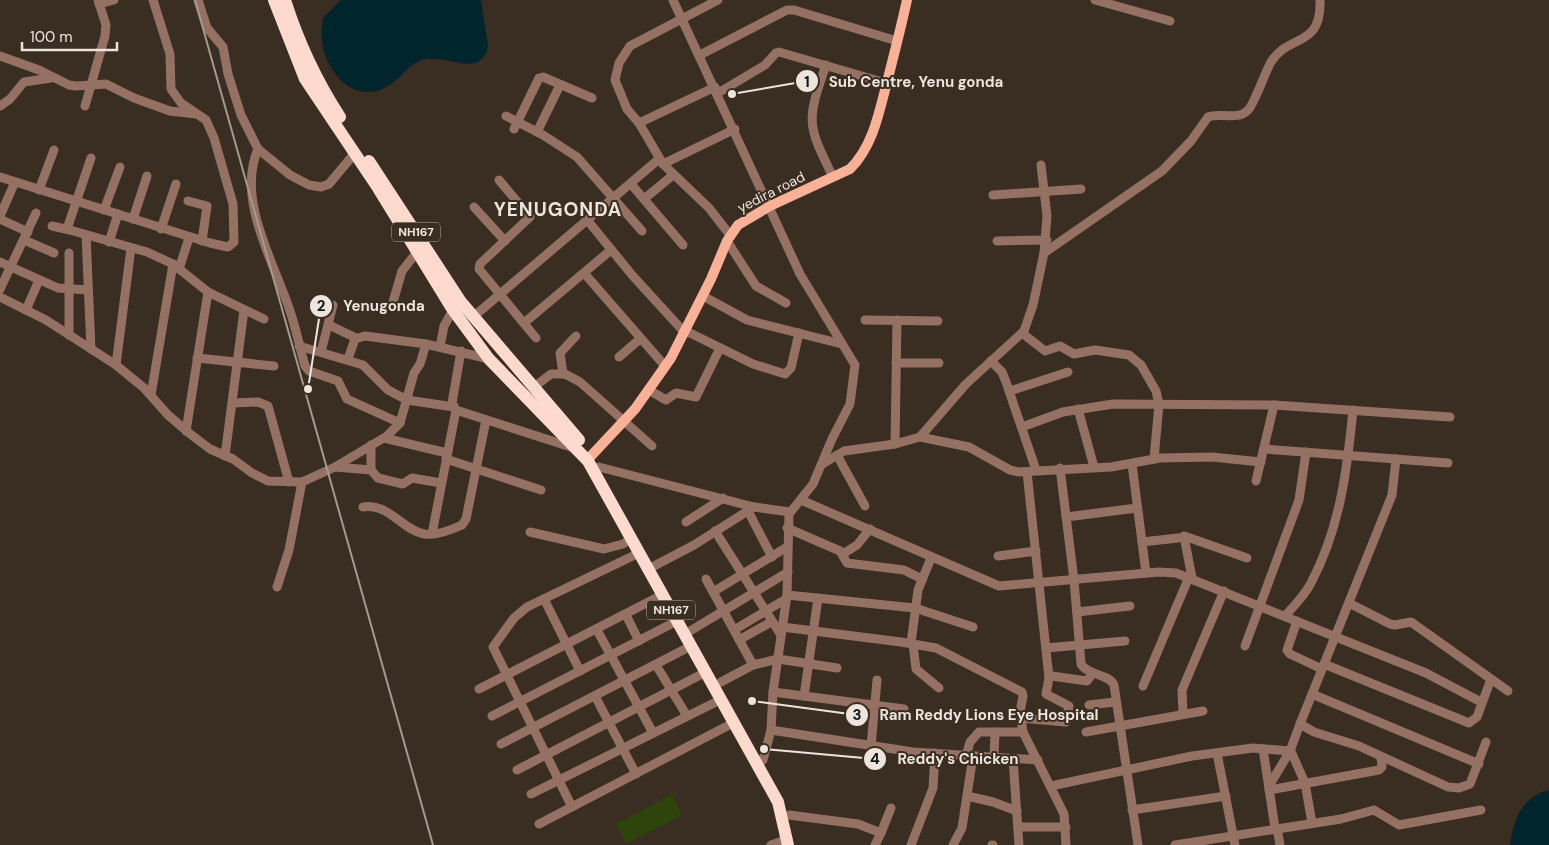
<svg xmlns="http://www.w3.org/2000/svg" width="1549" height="845" viewBox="0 0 1549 845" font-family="'DM Sans',sans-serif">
<rect width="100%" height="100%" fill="#3a2d21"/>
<path fill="#2e440c" d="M672 794 682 815 626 844 616 824Z"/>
<g fill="#00252c">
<path d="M341 0H481L488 46C482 78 450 56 427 59 412 61 406 72 396 80 375 99 350 95 334 72 323 57 319 37 323 18Z"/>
<path d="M1549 790V845H1510C1514 818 1521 798 1549 790Z"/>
</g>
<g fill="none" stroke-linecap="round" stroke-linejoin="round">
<g stroke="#957164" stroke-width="9">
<path d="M198 0 207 28 223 47 228 74 241 115 258 149 290 175 309 185 321 187 329 184 354 154"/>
<path d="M673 0 800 274 855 365 850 404 832 439 813 484 789 514 787 595 773 692 771 730 763 760"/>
<path d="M718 0 630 46 619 63 615 80 627 109 639 123 663 164 709 208 730 235"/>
<path d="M1095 0 1170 21"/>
<path d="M99 4 114 0"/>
<path d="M700 55 787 10H794L897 41"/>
<path d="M0 56 39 70 69 85 76 86 106 84 134 98 170 111 196 114"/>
<path d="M826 65C806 122 807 124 833 177"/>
<path d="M718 93 765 65 776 53 779 52 886 83"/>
<path d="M0 106 10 99 24 82 51 78"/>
<path d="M85 106 105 36 106 25 98 0"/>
<path d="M506 116 543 135 577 157 642 231"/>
<path d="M639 123 715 87"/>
<path d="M514 129 539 78 543 77 592 98"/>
<path d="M537 132 560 85"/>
<path d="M258 149C236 200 274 262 290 311 296 329 300 348 305 366L309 371 338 381 347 399 400 423"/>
<path d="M91 158 68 226 70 230 147 252 173 264 208 292 264 319"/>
<path d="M663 164 735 129"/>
<path d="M1041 165 1047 216 1044 253"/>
<path d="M0 177 210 243 228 247 234 242 233 204 214 138 206 120 181 103 171 89 170 54 153 0"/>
<path d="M499 180 530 217 480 264 479 269 536 338"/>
<path d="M631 184 683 245"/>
<path d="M39 190 54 150"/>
<path d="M993 195 1081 189"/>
<path d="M644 199 673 175"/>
<path d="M188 201 207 206 202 241"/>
<path d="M474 207 505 241"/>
<path d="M104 210 120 167"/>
<path d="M0 216 15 182"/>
<path d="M0 219 28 232"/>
<path d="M133 219 147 176"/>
<path d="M588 221 632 275 685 333"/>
<path d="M52 226 70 230"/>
<path d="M161 229 176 184"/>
<path d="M86 235 91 349"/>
<path d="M24 240 54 253"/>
<path d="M727 241 756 286 786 303"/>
<path d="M997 241 1047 240"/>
<path d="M109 242 118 214"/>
<path d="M69 253V335"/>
<path d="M0 262 58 288 88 290"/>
<path d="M179 269 189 238"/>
<path d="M584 273 665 366"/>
<path d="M0 289 36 213"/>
<path d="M703 296 747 320 842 344"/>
<path d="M0 297 46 320 116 365 144 388 168 415 189 433 210 449 233 459 252 473 268 481 302 482 335 467 387 436 400 423 414 373 420 364 426 344"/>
<path d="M393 302 402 271 417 252"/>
<path d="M26 310 39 280"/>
<path d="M473 317 659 159"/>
<path d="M865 320 938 321"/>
<path d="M524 323 611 250"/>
<path d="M329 325 356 338"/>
<path d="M686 331 753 364 785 374 791 368 799 333"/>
<path d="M1022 333 1045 351 1060 346 1074 354 1095 350 1129 355 1141 365 1156 391 1159 404 1154 459"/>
<path d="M299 346 363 365 388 390 407 400 454 407"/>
<path d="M440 347 444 326 453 310"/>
<path d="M461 351 452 403 456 410 574 448"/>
<path d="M321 352 333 305"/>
<path d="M619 357 640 339"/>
<path d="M197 358 274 366"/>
<path d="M348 359 355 339 365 336 426 344 489 359"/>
<path d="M991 361 1002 372 1006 382 1036 470"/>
<path d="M896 363H939"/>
<path d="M116 365 131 248"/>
<path d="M563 374 560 353 576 336"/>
<path d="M534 387 551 374H565L580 382 652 446"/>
<path d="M649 390 666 400 676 393 696 397 720 348"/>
<path d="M1010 391 1068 372"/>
<path d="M151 395 173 264"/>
<path d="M233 403 258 402 268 406 289 482"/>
<path d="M1078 409 1094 467"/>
<path d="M1022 427 1063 412 1113 404 1274 405 1450 417"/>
<path d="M186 431 208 292"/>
<path d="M920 437 969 447 1010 470 1019 472 1111 467 1160 458 1212 457 1261 462"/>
<path d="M384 438 447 453"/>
<path d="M895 444 897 320"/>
<path d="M371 445V470L378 478 403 484 412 478 441 483"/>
<path d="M1264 449 1448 463"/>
<path d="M837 455 865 506"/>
<path d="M225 456 244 310"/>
<path d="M446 459 541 490"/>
<path d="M1132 464 1146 573"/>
<path d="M821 465 844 451 895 444 920 437 966 384 1024 331 1033 305 1044 253 1162 171 1191 141 1208 117C1220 112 1238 121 1248 110 1254 105 1265 72 1271 62 1288 34 1322 48 1320 0"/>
<path d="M335 467 371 470"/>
<path d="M599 467 754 507 790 512"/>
<path d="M1060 468 1074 580 1081 664C1088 676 1108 673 1114 685L1138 845"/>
<path d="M1027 472 1049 678"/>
<path d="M1256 481 1274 405"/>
<path d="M801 500 999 586 1159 572 1176 573 1426 673 1481 702"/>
<path d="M363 507C388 502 402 530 424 534 436 536 451 530 462 525L466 519 486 420"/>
<path d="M748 511 772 557"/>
<path d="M1066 517 1137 508"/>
<path d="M686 522 723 498"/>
<path d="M787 528 840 551 847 563 904 570 922 579"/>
<path d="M715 531 781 635"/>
<path d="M530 532 604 549 623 544 631 538"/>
<path d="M432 534 456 410"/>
<path d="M1184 536 1192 578"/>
<path d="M1142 542 1187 537 1247 558"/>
<path d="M843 554 857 545 870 529"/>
<path d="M998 556 1036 551"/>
<path d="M654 566 694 545 754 507"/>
<path d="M706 579 753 665"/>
<path d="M277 587 289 550 302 482"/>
<path d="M713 592 787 547"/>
<path d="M787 595 915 608 973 627"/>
<path d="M544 599 580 671"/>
<path d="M1349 603 1390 624 1395 625 1411 622 1508 691"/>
<path d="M1077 612 1130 606"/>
<path d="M626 615 639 641"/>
<path d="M1285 616C1294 606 1305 595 1311 583 1340 528 1347 471 1353 410"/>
<path d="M1297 621 1287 650 1290 654 1322 669"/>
<path d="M782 627 901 642 936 648 1022 692 1023 696 1020 712 1023 732 1064 814 1066 845"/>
<path d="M597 630 653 733"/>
<path d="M734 630 786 599"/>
<path d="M690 631 788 572"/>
<path d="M739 640 771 622"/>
<path d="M911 643 918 590 931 558"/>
<path d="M913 644 916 669 939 688"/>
<path d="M1245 646 1299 500 1306 452"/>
<path d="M1046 648 1125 641"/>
<path d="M1324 664 1469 723 1477 717 1491 679"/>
<path d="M656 665 687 716"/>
<path d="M721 682 753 665 778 659 837 668"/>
<path d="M1143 686 1189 577"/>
<path d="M479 689 662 595"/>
<path d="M773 692 904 709"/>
<path d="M1312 694 1479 764"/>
<path d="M595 696 636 774"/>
<path d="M804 696 818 598"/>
<path d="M1089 705 1115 702"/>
<path d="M1183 714 1182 690 1224 591"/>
<path d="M492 716 677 621"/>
<path d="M1020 718 1066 722 1069 706 1046 694 1049 678 1052 676 1087 681 1093 673"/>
<path d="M1300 724 1392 495 1396 459"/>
<path d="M771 730 913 752 1038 760"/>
<path d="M1086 732 1203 711"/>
<path d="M501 744 691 646"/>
<path d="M871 746 877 680"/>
<path d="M1263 749 1275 828"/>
<path d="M1290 749 1305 783 1312 823"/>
<path d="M1217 753 1235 845"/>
<path d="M966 756 970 742 979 732H1023"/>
<path d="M994 758 995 732"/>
<path d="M1013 759 1019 845"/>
<path d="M517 770 706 672"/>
<path d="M1051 786 1192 756 1253 748 1290 751 1300 724 1314 732 1359 746 1448 787 1459 788 1470 784 1486 742"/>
<path d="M1269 786 1290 751"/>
<path d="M1269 790 1379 770 1382 767 1381 757"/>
<path d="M531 794 722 699"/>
<path d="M967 796 993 802 1017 811"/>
<path d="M572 807 493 647 514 618 527 607 639 553"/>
<path d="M1132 810 1226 796"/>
<path d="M789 815 858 824 881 833 875 845"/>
<path d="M539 824 735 722"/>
<path d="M1018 827H1066"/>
<path d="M1277 828 1280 845"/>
<path d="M881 833 891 808"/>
<path d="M771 845 788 839"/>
<path d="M911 845 933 788 935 753"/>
<path d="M953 845 962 828 973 756"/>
<path d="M992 845H993"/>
<path d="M1175 845 1341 819 1374 810 1399 825 1481 810"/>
</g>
<path stroke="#fab197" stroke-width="10" d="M591 456 635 409 671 358 711 279 727 241 738 225 770 206 850 169C873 146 879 113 887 82 894 55 901 27 907 0"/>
<g stroke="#fed9cd" stroke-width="12">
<path d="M274 0 305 79 378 188 453 310 489 359 588 461 778 802 788 845"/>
<path d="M285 0C298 41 316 80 340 117"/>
<path d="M369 161 461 302 579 440"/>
</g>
<path stroke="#a59a91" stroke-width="2" d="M195 0 433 845"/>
</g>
<g text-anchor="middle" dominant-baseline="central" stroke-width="4" stroke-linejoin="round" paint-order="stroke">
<g fill="#3a2d21" stroke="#b7ada5" stroke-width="1">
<rect x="392" y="222.5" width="48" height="19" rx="4"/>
<rect x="647" y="600.5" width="48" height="19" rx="4"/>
</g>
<g font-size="12" font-weight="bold" fill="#ede4dd">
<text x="416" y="232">NH167</text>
<text x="671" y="610">NH167</text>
</g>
<g font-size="14" fill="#ede4dd" stroke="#3a2d21">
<text transform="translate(771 192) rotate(-27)">yedira road</text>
</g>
<g font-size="19" font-weight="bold" letter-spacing="1" fill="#ede4dd" stroke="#3a2d21">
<text x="558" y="209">YENUGONDA</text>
</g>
</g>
<path fill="none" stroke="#ede4dd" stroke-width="2" d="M732 94L807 81M308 389L321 306M752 701L857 715M764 749L875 759"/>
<g fill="#ede4dd" stroke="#3a2d21" stroke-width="2">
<circle cx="732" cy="94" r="5"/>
<circle cx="308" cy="389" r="5"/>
<circle cx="752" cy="701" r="5"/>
<circle cx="764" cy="749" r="5"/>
<circle cx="807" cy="81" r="12"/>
<circle cx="321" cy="306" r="12"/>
<circle cx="857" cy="715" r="12"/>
<circle cx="875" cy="759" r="12"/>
</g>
<g font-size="15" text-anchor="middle" font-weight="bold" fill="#111">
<text x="807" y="87">1</text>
<text x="321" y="311">2</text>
<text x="857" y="720">3</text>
<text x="875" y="764">4</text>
</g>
<g font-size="15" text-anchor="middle" font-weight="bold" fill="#ede4dd" stroke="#3a2d21" stroke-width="4" stroke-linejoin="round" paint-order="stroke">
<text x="916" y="87">Sub Centre, Yenu gonda</text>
<text x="384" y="311">Yenugonda</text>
<text x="989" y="720">Ram Reddy Lions Eye Hospital</text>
<text x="958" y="764">Reddy's Chicken</text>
</g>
<path d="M22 42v8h95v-8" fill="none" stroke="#ede4dd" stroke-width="2.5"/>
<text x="30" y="42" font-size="15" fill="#ede4dd" stroke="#3a2d21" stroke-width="4" paint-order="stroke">100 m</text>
</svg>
